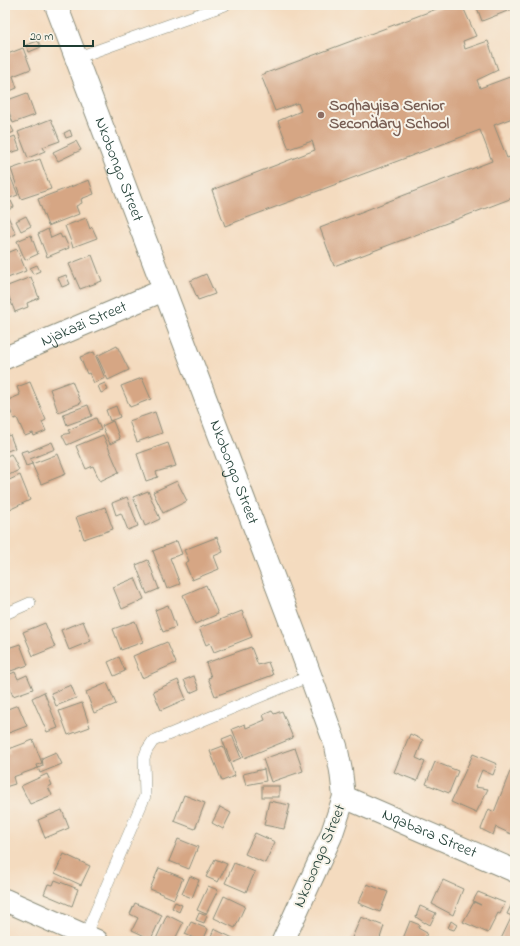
<svg xmlns="http://www.w3.org/2000/svg" width="520" height="946" viewBox="0 0 520 946" font-family="'Indie Flower',sans-serif">
<rect width="100%" height="100%" fill="#f7f3e8"/>
<filter id="ink" filterUnits="userSpaceOnUse"><feTurbulence type="fractalNoise" baseFrequency=".025" numOctaves="2"/><feDisplacementMap in="SourceGraphic" scale="8" xChannelSelector="R" yChannelSelector="G"/><feConvolveMatrix kernelMatrix="1 2 1 2 8 2 1 2 1" color-interpolation-filters="sRGB"/></filter>
<filter id="wash" filterUnits="userSpaceOnUse"><feTurbulence type="fractalNoise" baseFrequency=".012" numOctaves="4" result="noise"/><feDisplacementMap in="SourceGraphic" scale="16" xChannelSelector="R" yChannelSelector="G"/><feGaussianBlur stdDeviation="0.9" result="paint"/><feColorMatrix in="noise" values="0 0 0 0 0 0 0 0 0 0 0 0 0 0 0 0 0 1.4 0 .05"/><feComposite in="paint" operator="in"/></filter>
<g filter="url(#wash)">
<rect width="100%" height="100%" fill="#f4dbbf"/>
<g id="blocks">
<g fill="#d6a684">
<path d="M447 5H462L476 36 463 41 465 49 488 41 498 70 477 80 480 88 515 75V117L494 125 507 158 515 155V197L334 266 320 228 492 161 480 130 225 226 212 190 315 150 312 141 289 149 278 121 301 111 298 103 275 111 261 75Z"/>
<path d="M476 5H515V8L482 21Z"/>
<path d="M38 41 41 47 29 52 26 45Z"/>
<path d="M23 48 31 69 13 76 17 88 5 93V55Z"/>
<path d="M27 93 35 115 13 123 5 101Z"/>
<path d="M51 119 60 141 43 147 45 151 28 158 18 132Z"/>
<path d="M11 126 14 132 7 135 5 128Z"/>
<path d="M70 130 72 136 66 138 64 133Z"/>
<path d="M15 136 20 150 9 153 5 140Z"/>
<path d="M76 141 81 150 58 161 53 152Z"/>
<path d="M40 159 51 189 21 199 11 169Z"/>
<path d="M9 173 18 195 7 199 5 193V174Z"/>
<path d="M89 180 94 194 81 199 82 203 76 206 79 214 48 226 38 199Z"/>
<path d="M11 201 14 207 8 210 5 204Z"/>
<path d="M5 210 16 234 5 239Z"/>
<path d="M26 216 31 226 21 231 16 221Z"/>
<path d="M86 218 90 229 92 227 97 238 73 247 65 226Z"/>
<path d="M48 229 51 238 60 234 62 238 64 237 69 248 47 257 38 234Z"/>
<path d="M31 235 38 254 25 260 17 241Z"/>
<path d="M17 249 26 271 5 279V254Z"/>
<path d="M92 255 102 281 80 289 69 264Z"/>
<path d="M37 265 40 271 33 274 30 268Z"/>
<path d="M206 274 215 294 198 300 190 281Z"/>
<path d="M66 275 70 284 62 287 58 278Z"/>
<path d="M31 277 39 298 27 303 28 307 15 312 5 287Z"/>
<path d="M117 346 129 370 108 380 97 356Z"/>
<path d="M94 352 105 378 94 383 89 373 87 374 80 357Z"/>
<path d="M142 378 151 399 130 407 121 386Z"/>
<path d="M72 381 81 403 58 412 50 389Z"/>
<path d="M30 382 46 420 42 422 46 431 34 436 33 433 25 436 17 418 14 419 6 401 20 395 17 387Z"/>
<path d="M105 383 108 390 101 393 98 386Z"/>
<path d="M88 405 92 416 67 425 63 414Z"/>
<path d="M116 406 120 417 110 421 106 410Z"/>
<path d="M155 412 162 433 137 442 129 421Z"/>
<path d="M96 418 101 430 67 445 62 435 70 433 68 430Z"/>
<path d="M113 421 120 439 110 444 102 426Z"/>
<path d="M10 435 15 448 5 452V437Z"/>
<path d="M103 435 119 472 100 481 93 466 86 469 76 446Z"/>
<path d="M52 442 55 449 30 459 32 464 26 466 21 452 27 450 28 452Z"/>
<path d="M168 443 176 466 156 472 158 477 146 481 137 454Z"/>
<path d="M11 454 19 470 5 477V457Z"/>
<path d="M58 454 66 474 41 484 32 464Z"/>
<path d="M20 475 30 500 11 509 5 495V482Z"/>
<path d="M177 481 187 501 163 513 153 492Z"/>
<path d="M148 491 160 519 145 526 133 497Z"/>
<path d="M127 497 138 526 128 530 121 513 116 515 112 503Z"/>
<path d="M105 507 113 529 84 539 76 517Z"/>
<path d="M217 537 223 552 214 556 219 569 192 580 185 563 189 561 184 550Z"/>
<path d="M177 541 182 554 170 558 180 584 167 589 153 551Z"/>
<path d="M148 560 159 589 147 594 136 565Z"/>
<path d="M135 578 144 599 122 609 113 587Z"/>
<path d="M206 585 218 614 195 624 183 595Z"/>
<path d="M168 605 176 627 163 632 155 610Z"/>
<path d="M242 611 252 637 214 652 210 643 206 645 199 628Z"/>
<path d="M83 621 91 641 69 650 61 630Z"/>
<path d="M135 621 143 642 121 650 113 629Z"/>
<path d="M45 623 55 647 33 656 23 632Z"/>
<path d="M167 642 176 663 142 678 133 656Z"/>
<path d="M20 644 28 665 5 673V649Z"/>
<path d="M251 647 258 665 268 662 273 675 215 696 208 678 211 677 206 663Z"/>
<path d="M119 657 125 671 114 676 108 662Z"/>
<path d="M15 672 18 679 27 675 33 689 13 696 9 686H7L5 680V676Z"/>
<path d="M194 676 199 689 190 693 184 680Z"/>
<path d="M178 680 186 699 161 710 153 691Z"/>
<path d="M107 683 116 704 94 713 86 692Z"/>
<path d="M71 685 76 698 56 706 51 693Z"/>
<path d="M44 692 58 728 47 732 32 698Z"/>
<path d="M82 703 90 727 68 735 59 711Z"/>
<path d="M18 705 27 726 6 734 5 731V710Z"/>
<path d="M272 711 274 714 282 711 293 738 244 758 232 729 245 724 246 728 265 720 263 715Z"/>
<path d="M410 734 423 740 416 758 425 762 417 781 394 772Z"/>
<path d="M232 735 241 758 231 762 222 739Z"/>
<path d="M33 740 42 763 37 765 38 768 13 777 15 784 5 787V762H6L5 755 10 753 9 749Z"/>
<path d="M223 746 235 776 222 781 210 751Z"/>
<path d="M295 748 303 771 271 782 263 759Z"/>
<path d="M56 752 62 764 40 773 38 768 43 766 42 758Z"/>
<path d="M473 754 497 764 493 775 482 770 475 787 488 789 476 813 451 802Z"/>
<path d="M435 762 458 771 449 793 426 784Z"/>
<path d="M264 769 266 781 246 785 243 774Z"/>
<path d="M511 769 515 772V824L511 834 496 827 493 835 481 829 489 809 494 812Z"/>
<path d="M47 774 52 785 48 787 52 795 30 804 21 786Z"/>
<rect x="262" y="786" width="17" height="11"/>
<path d="M184 795 205 803 195 829 174 821Z"/>
<path d="M269 801 290 805 284 829 264 825Z"/>
<path d="M220 807 231 813 223 829 212 823Z"/>
<path d="M62 810 69 828 45 838 38 820Z"/>
<path d="M255 833 275 842 265 863 245 854Z"/>
<path d="M178 839 198 847 189 869 169 861Z"/>
<path d="M64 854 90 866 81 885 55 873Z"/>
<path d="M215 859 227 864 218 882 206 877Z"/>
<path d="M234 863 255 872 246 892 225 883Z"/>
<path d="M159 868 183 878 174 899 150 889Z"/>
<path d="M190 876 199 880 192 898 182 894Z"/>
<path d="M55 880 78 889 72 906 44 894 48 884 53 885Z"/>
<path d="M443 880 463 889 453 915 432 904Z"/>
<path d="M367 884 388 892 380 912 358 903Z"/>
<path d="M208 886 218 890 206 914 197 910Z"/>
<path d="M478 892 505 903 500 914 498 913 488 933 463 922 474 902 481 905 473 901Z"/>
<path d="M224 896 245 906 235 928 214 918Z"/>
<path d="M515 897V941H500L512 916 507 914Z"/>
<path d="M175 902 182 905 179 912 172 908Z"/>
<path d="M135 903 162 915 151 939 132 930 138 918 130 914Z"/>
<path d="M420 906 436 913 430 925 425 922V923L416 917Z"/>
<path d="M199 913 207 916 204 923 196 920Z"/>
<path d="M167 915 183 923 174 941H155Z"/>
<path d="M361 917 384 926 379 941H355L351 940Z"/>
<path d="M410 921 420 925 418 928 427 933 424 941 421 940 420 941H402Z"/>
<path d="M451 921 457 925 454 930 448 928Z"/>
<path d="M191 922 208 929 203 941H200L185 934Z"/>
<path d="M214 929 235 939V941H209Z"/>
</g>
</g>
</g>
<g filter="url(#ink)">
<use href="#blocks" fill-opacity="0" stroke="#8a8c7a" stroke-width="1"/>
<g fill="none" stroke-linecap="round" stroke-linejoin="round">
<g stroke="#8a8c7a" stroke-width="12">
<g id="lane">
<path d="M76 58 225 5"/>
<path d="M5 614 30 603"/>
<path d="M85 936 145 796 144 758 147 750 153 741 310 676"/>
</g>
</g>
<g stroke="#8a8c7a" stroke-width="24">
<g id="street">
<path id="s1" d="M56 5 298 642 336 746 341 771 344 797 331 836 283 941"/>
<path id="s2" d="M5 358 164 290"/>
<path id="s3" d="M344 797 515 871"/>
<path d="M5 900 97 941"/>
</g>
</g>
<use href="#lane" stroke="#fff" stroke-width="11"/>
<use href="#street" stroke="#fff" stroke-width="22"/>
</g>
</g>
<circle fill="#8d6e63" stroke="#f7f3e8" stroke-width="1.5" cx="321" cy="115" r="4"/>
<g text-anchor="middle" dominant-baseline="central" stroke-width="4" stroke-linejoin="round" paint-order="stroke">
<g font-size="16" font-weight="bold" fill="#785e54" stroke="#f7f3e8" text-anchor="start">
<text x="329" y="106">Soqhayisa Senior<tspan x="329" dy="18">Secondary School</tspan></text>
</g>
<g font-size="16" fill="#1f3d34" stroke="#f7f3e8">
<text stroke="none"><textPath href="#s1" startOffset="176">Nkobongo Street</textPath></text>
<text stroke="none"><textPath href="#s2" startOffset="86">Njakazi Street</textPath></text>
<text stroke="none"><textPath href="#s1" startOffset="500">Nkobongo Street</textPath></text>
<text stroke="none"><textPath href="#s3" startOffset="93">Nqabara Street</textPath></text>
<text transform="translate(320 856) rotate(-67)">Nkobongo Street</text>
</g>
</g>
<rect width="520" height="946" fill="none" stroke="#f7f3e8" stroke-width="20"/>
<path d="M24 40v6h69v-6" fill="none" stroke="#1f3d34" stroke-width="2"/>
<text x="30" y="40" font-size="12" fill="#1f3d34" stroke="#f7f3e8" stroke-width="3" paint-order="stroke">20 m</text>
</svg>
